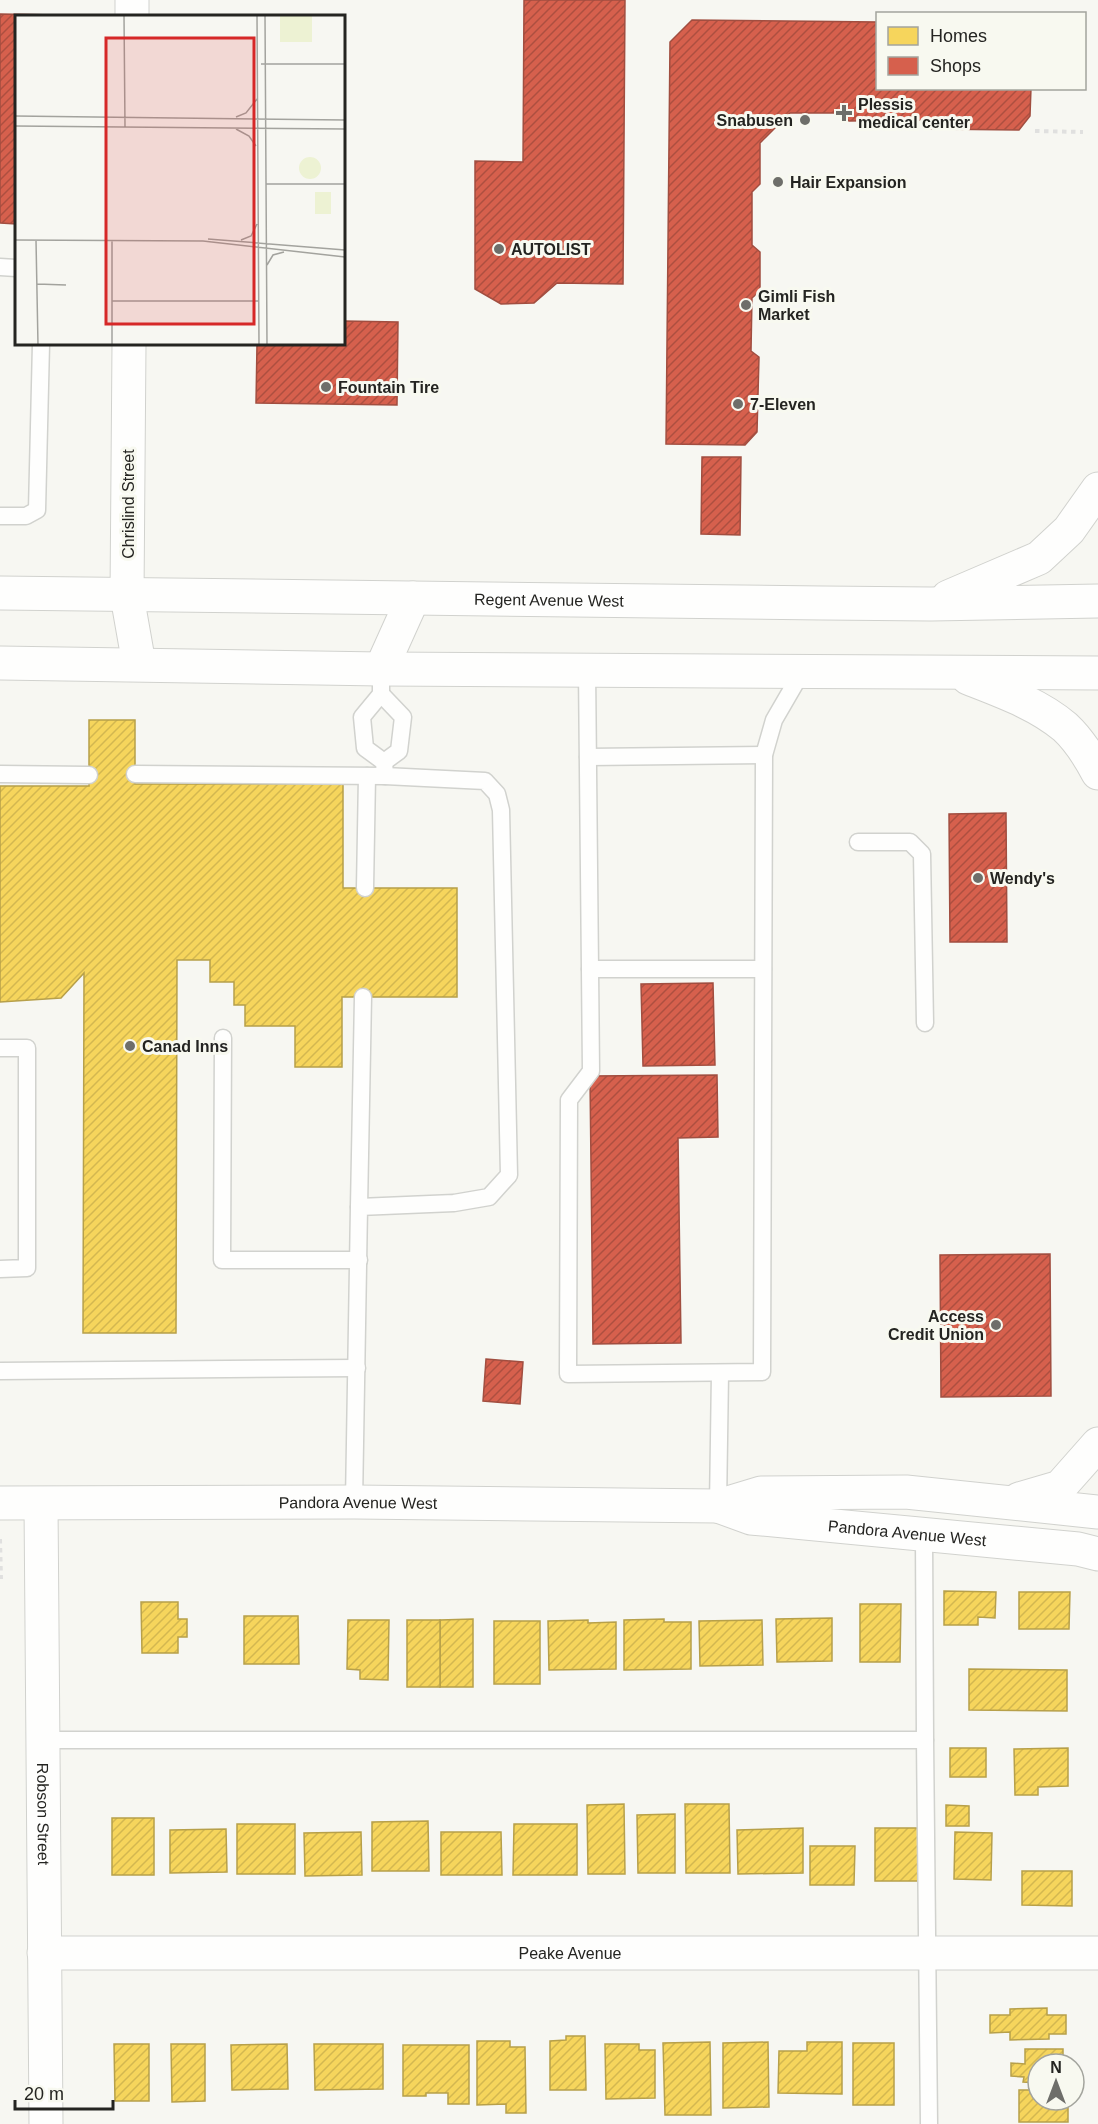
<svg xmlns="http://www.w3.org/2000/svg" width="1098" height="2124" viewBox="0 0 1098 2124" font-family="Arial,sans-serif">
<defs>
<pattern id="homes-hatch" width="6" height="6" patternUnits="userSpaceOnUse" patternTransform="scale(1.5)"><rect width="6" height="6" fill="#f6d55c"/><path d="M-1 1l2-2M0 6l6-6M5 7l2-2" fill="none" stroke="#d3b750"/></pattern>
<pattern id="shops-hatch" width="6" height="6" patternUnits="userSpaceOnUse" patternTransform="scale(1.5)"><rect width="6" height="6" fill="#d6604d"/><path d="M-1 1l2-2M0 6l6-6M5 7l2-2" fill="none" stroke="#ad4f40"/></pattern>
</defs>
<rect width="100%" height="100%" fill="#f7f7f2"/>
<g fill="url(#homes-hatch)" stroke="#b7a04a" stroke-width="1.5">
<path d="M89 720H135V784H343V888H457V997H342V1067H295V1026H245V1005H234V982H210V960H177L176 1333H83L84 973 61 998 0 1002V786H89Z"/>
<path d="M944 1591 996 1592 995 1618 978 1617V1625H944Z"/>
<path d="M1019 1592H1070L1069 1629H1019Z"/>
<path d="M141 1602H178V1619H187V1637H178V1653H142Z"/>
<path d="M860 1604H901L900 1662H860Z"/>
<path d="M244 1616H298L299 1664H244Z"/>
<path d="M832 1618V1661L777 1662 776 1619Z"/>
<path d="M473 1619V1687H440V1620Z"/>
<path d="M664 1619V1622H691V1669L624 1670V1620Z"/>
<path d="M348 1620H389L388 1680 360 1679V1670L347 1669Z"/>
<rect x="407" y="1620" width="33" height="67"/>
<path d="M588 1620V1623L616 1622V1669L549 1670 548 1621Z"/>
<path d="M762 1620 763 1665 700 1666 699 1621Z"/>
<rect x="494" y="1621" width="46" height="63"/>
<path d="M969 1669 1067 1670V1711L969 1710Z"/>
<rect x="950" y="1748" width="36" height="29"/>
<path d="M1068 1748V1786L1038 1787V1795H1015L1014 1749Z"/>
<path d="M624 1804 625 1874H588L587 1805Z"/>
<path d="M685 1804H729L730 1873H686Z"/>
<path d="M946 1805 969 1806V1826H946Z"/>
<path d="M675 1814V1873H638L637 1815Z"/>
<rect x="112" y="1818" width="42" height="57"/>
<path d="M428 1821 429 1871H372V1822Z"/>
<rect x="237" y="1824" width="58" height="50"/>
<path d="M514 1824H577V1875H513Z"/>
<path d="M803 1828V1873L738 1874 737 1830Z"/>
<rect x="875" y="1828" width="44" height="53"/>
<path d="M226 1829 227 1872 170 1873V1830Z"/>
<path d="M361 1832 362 1875 305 1876 304 1833Z"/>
<path d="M441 1832H501L502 1875H441Z"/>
<path d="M955 1832 992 1833 991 1880 954 1879Z"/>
<path d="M810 1846H855L854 1885H810Z"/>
<path d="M1022 1871H1072V1906L1022 1905Z"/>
<path d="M1047 2008V2015H1066V2034H1049V2039L1010 2040V2032L990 2033V2015H1010V2009Z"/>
<path d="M566 2036H585L586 2090H550V2041L566 2040Z"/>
<path d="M477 2041H510V2047H525L526 2113H506V2104L477 2105Z"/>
<path d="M710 2042 711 2115H665L663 2043Z"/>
<path d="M768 2042 769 2107 723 2108V2043Z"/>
<path d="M807 2042H842V2094L778 2093 779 2051H807Z"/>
<rect x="853" y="2043" width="41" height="62"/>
<path d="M114 2044H149V2101H115Z"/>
<path d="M171 2044H205V2101L172 2102Z"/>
<path d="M287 2044 288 2089 232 2090 231 2045Z"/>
<path d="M314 2044H383V2089L315 2090Z"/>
<path d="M605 2044H639V2050H655V2098L606 2099Z"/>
<path d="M403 2045H469V2104H448V2093H426V2096H403Z"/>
<path d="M1025 2049H1063V2064H1038V2083L1023 2082 1024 2077 1011 2076V2063L1025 2064Z"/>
<path d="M1019 2090H1038V2100H1060V2103H1068V2122H1019Z"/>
</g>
<g fill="url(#shops-hatch)" stroke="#a14e40" stroke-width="1.5">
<path d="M524 0H625L623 284 557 283 534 303 501 304 475 289V161L523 162Z"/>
<path d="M0 14 57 15V16H16V224L0 223Z"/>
<path d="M692 20 878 22V88H1031L1030 116 1019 130 931 129 923 120 849 121 841 113H790L760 143V184L752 192V245L760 252V291L752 298 751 351 759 357 757 432 745 445 666 444 670 42Z"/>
<path d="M344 321 398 322 397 405 256 403 257 344H344Z"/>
<path d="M702 457H741L740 535 701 534Z"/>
<path d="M1006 813 1007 942H950L949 814Z"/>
<path d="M713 983 715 1065 643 1066 641 984Z"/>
<path d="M717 1075 718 1137 678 1138 681 1343 593 1344 590 1076Z"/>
<path d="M1050 1254 1051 1396 941 1397 940 1255Z"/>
<path d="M486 1359 523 1362 520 1404 483 1401Z"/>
</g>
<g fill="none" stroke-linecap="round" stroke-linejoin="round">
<g stroke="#d1d2ce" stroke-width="19">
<g id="lane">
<path d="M0 267 16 268"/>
<path d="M0 516H26L37 510 41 344"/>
<path d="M381 669V694L362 717 365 748 384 762 385 776"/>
<path d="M587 669 591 1071 569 1100 568 1374 762 1372 764 755 774 720 803 670"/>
<path d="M381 694 403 717 399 751 384 762"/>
<path d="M588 757 764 755"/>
<path d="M0 774 89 775"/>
<path d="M135 774 385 776 485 781 497 794 501 810 509 1175 489 1197 454 1203 359 1207 354 1502"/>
<path d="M858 842H910L922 854 925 1023"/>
<path d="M365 888 367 776"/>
<path d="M590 969H763"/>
<path d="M223 1038 222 1260H359"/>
<path d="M0 1048H27V1268L0 1269"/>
<path d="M359 1207 363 997"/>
<path d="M0 1371 357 1368"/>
<path d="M718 1506 720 1373"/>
<path d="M42 1740H925L924 1535"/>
<path d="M925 1740 929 2124"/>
</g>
</g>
<g stroke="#d1d2ce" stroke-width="35">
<g id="street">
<path d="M132 16V0"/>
<path d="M129 344 127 596 139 664"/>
<path id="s1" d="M41 1504 46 2124"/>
<path id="s2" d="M44 1953H1098"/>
</g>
</g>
<g stroke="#d1d2ce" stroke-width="35">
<g id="secondary">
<path id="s3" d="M0 593 823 603 931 604 1098 601"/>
<path d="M948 597 1039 558 1069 530 1098 489"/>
<path d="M0 663 381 669 1098 673"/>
<path d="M381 669 413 598"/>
<path d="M968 678C1001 691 1038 704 1065 727 1079 740 1089 756 1098 773"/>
<path d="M1019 1499 1060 1487 1098 1444"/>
<path id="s4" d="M0 1503 354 1502 718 1506 761 1493 906 1492 1098 1512"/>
<path id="s5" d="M718 1506 751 1518 1078 1549 1098 1554"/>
</g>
</g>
<g stroke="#e0e0df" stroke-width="4" stroke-dasharray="4.5 4.5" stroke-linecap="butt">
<path d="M1035 131 1083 132"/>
<path d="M0 1539 1 1579"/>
</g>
<use href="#lane" stroke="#fefefd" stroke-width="16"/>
<use href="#street" stroke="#fefefd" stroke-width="33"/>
<use href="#secondary" stroke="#fefefd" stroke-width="33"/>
</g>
<g fill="#6e6e6a" stroke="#f8f9f0" stroke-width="2">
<path d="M841 104h6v6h6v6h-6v6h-6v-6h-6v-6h6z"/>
<circle cx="805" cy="120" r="6"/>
<circle cx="778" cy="182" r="6"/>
<circle cx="499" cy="249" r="6"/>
<circle cx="746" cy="305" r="6"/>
<circle cx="326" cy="387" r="6"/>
<circle cx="738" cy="404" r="6"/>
<circle cx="978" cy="878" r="6"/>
<circle cx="130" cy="1046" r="6"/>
<circle cx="996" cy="1325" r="6"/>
</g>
<g text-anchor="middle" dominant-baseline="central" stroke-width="6" stroke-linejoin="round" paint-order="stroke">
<g font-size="16" font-weight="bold" fill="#242421" stroke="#f8f9f0" text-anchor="start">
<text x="858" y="104">Plessis<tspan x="858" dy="18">medical center</tspan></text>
<text x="793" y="120" text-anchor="end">Snabusen</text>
<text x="790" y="182">Hair Expansion</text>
<text x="511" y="249">AUTOLIST</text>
<text x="758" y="296">Gimli Fish<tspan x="758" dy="18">Market</tspan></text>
<text x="338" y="387">Fountain Tire</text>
<text x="750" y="404">7-Eleven</text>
<text x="990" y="878">Wendy's</text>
<text x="142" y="1046">Canad Inns</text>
<text x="984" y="1316" text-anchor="end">Access<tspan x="984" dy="18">Credit Union</tspan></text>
</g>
<g font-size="16" fill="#242421" stroke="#f8f9f0">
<text transform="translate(128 504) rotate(-90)">Chrislind Street</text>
<text stroke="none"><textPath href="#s3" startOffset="549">Regent Avenue West</textPath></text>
<text stroke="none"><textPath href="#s4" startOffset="358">Pandora Avenue West</textPath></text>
<text stroke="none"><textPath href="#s5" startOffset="192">Pandora Avenue West</textPath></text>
<text stroke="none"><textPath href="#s1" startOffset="310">Robson Street</textPath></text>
<text stroke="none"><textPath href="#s2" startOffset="526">Peake Avenue</textPath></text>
</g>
</g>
<g transform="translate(15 15)">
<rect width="330" height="330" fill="#f7f7f2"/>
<path d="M284 153a11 11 0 1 1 22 0a11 11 0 1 1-22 0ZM300 177H316V199H300Z" fill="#edf2d3"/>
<path d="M265 0H297V27H265Z" fill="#edf2d3"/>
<path fill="none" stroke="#a3a39e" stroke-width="1.5" d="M109 0 110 112M242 0 244 330M250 0 252 330M246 49H330M0 101 330 105M221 102 231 98 242 84M0 111 330 114M221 114 234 121 241 131M251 169H330M193 224 330 235M0 225 188 226 330 242M21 225 23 330M97 225V330M226 225 236 221 242 209M252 250 258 240 269 237M22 269 51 270M97 286H243"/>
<path fill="#d62828" fill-opacity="0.15" stroke="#d62828" stroke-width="3" d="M91 23H239V309H91Z"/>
<rect width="330" height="330" fill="none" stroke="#242421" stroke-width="3"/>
</g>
<rect x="876" y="12" width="210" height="78" fill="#f8f9f0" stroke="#a3a49d" stroke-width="1.5"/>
<rect x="888" y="27" width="30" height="18" fill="#f6d55c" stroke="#a3a49d" stroke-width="1.5"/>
<text x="930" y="42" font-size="18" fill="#242421">Homes</text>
<rect x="888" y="57" width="30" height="18" fill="#d6604d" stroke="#a3a49d" stroke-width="1.5"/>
<text x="930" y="72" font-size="18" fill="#242421">Shops</text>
<g transform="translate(1056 2082)"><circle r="28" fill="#f8f9f0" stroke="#a3a49d" stroke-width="1.5"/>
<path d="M0-4.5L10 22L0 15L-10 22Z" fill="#6e6e6a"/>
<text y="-9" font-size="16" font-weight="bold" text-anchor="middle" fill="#242421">N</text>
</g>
<path d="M15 2100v9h98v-9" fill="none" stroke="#242421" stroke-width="3"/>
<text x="24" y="2100" font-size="18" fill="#242421" stroke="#f8f9f0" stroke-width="4.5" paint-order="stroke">20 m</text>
</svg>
